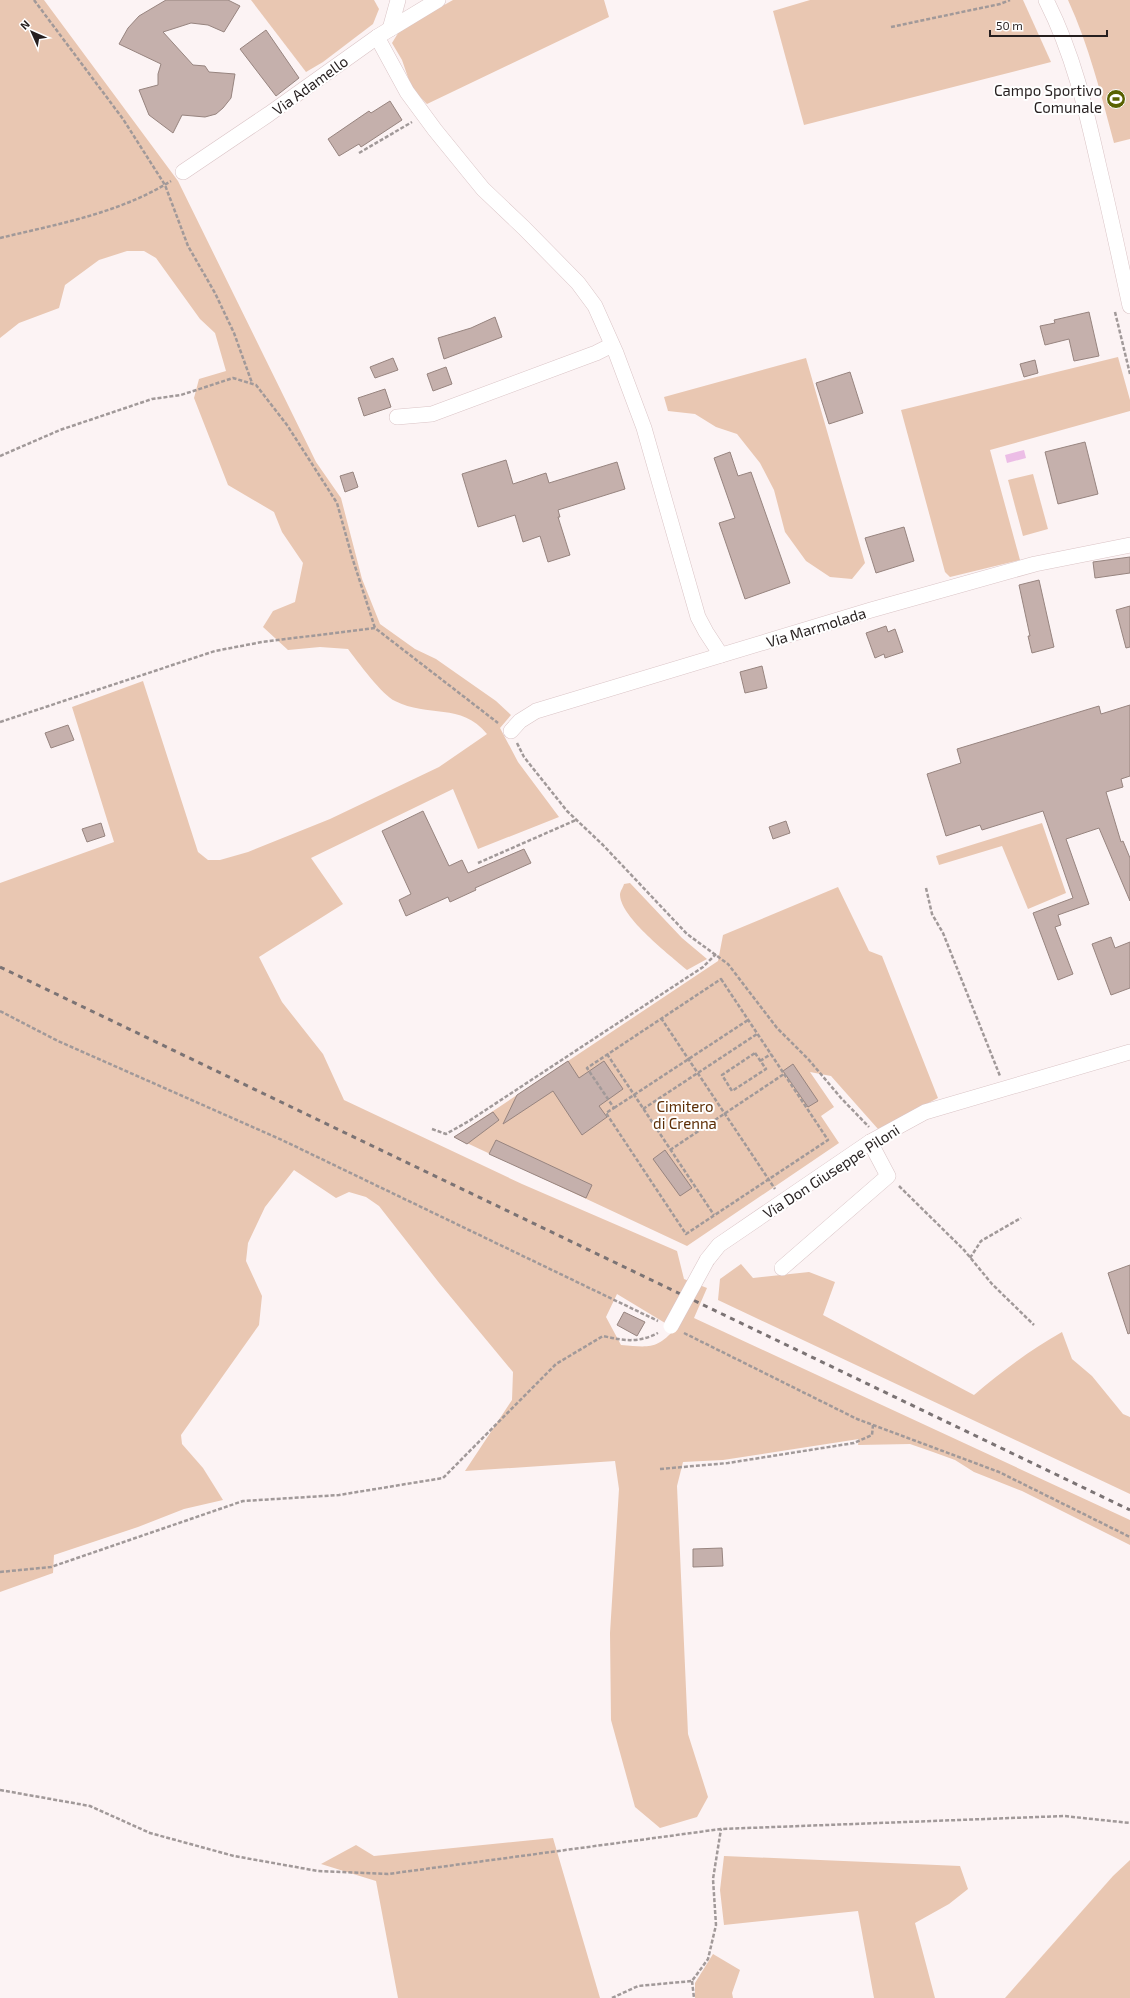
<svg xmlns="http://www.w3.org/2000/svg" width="1130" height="1998" viewBox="0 0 1130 1998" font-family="'Exo 2',sans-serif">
<rect width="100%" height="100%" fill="#fcf3f4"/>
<g fill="#e9c7b2" fill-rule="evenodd">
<path d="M0 0H44L178 181 316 462 341 498 362 579 380 624 415 649 436 659 496 701 511 715 500 728 518 762 559 817 478 849 453 789 311 858 343 904 259 957 282 1002 323 1054 344 1100 522 1184 677 1251 684 1279 707 1288 694 1318 1130 1520V1545L1022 1491 974 1472 955 1460 933 1452 910 1444 858 1445 859 1439 723 1460 683 1462 677 1486 688 1734 708 1797 697 1817 660 1828 635 1807 611 1720 610 1633 619 1489 615 1461 465 1471 512 1400 513 1372 440 1284 379 1206 366 1197 349 1192 336 1198 294 1170 265 1207 248 1243 246 1261 262 1296 259 1325 181 1435 182 1444 203 1468 223 1500 184 1509 138 1527 54 1555 53 1573 0 1592V883L114 842 72 707 143 681 198 852 208 860H220L248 852 330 819 439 767 487 734C461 702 428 718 395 701 383 696 357 661 348 649L320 647 288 650 263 627 273 611 295 602 303 563 282 532 274 512 228 485 194 398 199 379 226 371 215 333 200 319 156 258 144 251H127L99 260 65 285 59 308 19 323 0 338ZM617 1294 675 1329C656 1350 648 1347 621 1345L606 1317Z"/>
<path d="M251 0H374L379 9 373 24 323 62 306 72Z"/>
<path d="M453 0H604L609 17 427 104 412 89 402 60 392 43 400 30Z"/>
<path d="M810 0H1023L1051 62 804 125 773 11Z"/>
<path d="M1068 0H1130V139L1114 143C1101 94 1089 46 1068 0Z"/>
<path d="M1118 357 1130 400V411L990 450 1020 560 950 577 945 572 901 410Z"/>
<path d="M806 358 865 563 852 579 830 577 806 561 785 532 774 490 760 463 737 434 716 427 695 414 668 411 664 397Z"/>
<path d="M1033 474 1048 529 1023 536 1008 480Z"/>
<path d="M1042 823 1066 893 1028 909 1002 846 939 865 936 856Z"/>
<path d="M630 883 682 938 707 959 687 970C670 955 621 918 620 895 620 891 623 888 624 884Z"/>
<path d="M838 887 869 951 882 956 938 1098 878 1129 831 1076 810 1072 834 1107 821 1116 839 1143 687 1246 454 1137 718 961 723 935Z"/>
<path d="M741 1264 753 1278 809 1272 835 1282 823 1315 974 1395C1001 1372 1030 1350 1062 1332L1072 1359 1092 1376 1123 1414 1130 1417V1494L718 1300 720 1279Z"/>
<path d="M553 1838 600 1998H398L376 1881 321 1864 356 1845 374 1856Z"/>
<path d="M724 1856 960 1866 968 1889 949 1904 915 1923 935 1998H874L858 1911 724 1925 720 1890Z"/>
<path d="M1130 1860V1998H1005L1113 1876Z"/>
<path d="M713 1954 740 1970 732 1993 733 1998H695V1983Z"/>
</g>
<path fill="#ecbde6" d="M1024 450 1026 458 1007 463 1005 455Z"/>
<g fill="#c5b0ac" stroke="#97847f">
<path d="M166 0H228L240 6 224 32 208 25 191 23 163 32 193 65 205 66 209 72 235 74 231 98 223 108 216 114 205 117 182 115 173 133 149 115 139 90 158 85V74L161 64 119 44 128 28 139 16Z"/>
<path d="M266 30 299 78 276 96 240 49Z"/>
<path d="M390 101 402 120 361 147 359 144 339 156 328 139 369 111 371 113Z"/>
<path d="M1089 312 1099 356 1074 361 1069 339 1045 345 1040 326 1055 323 1054 320Z"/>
<path d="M495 317 502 337 444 359 438 338 471 328Z"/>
<path d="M393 358 398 370 375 378 370 367Z"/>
<path d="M1035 360 1038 373 1024 377 1020 364Z"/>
<path d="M446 367 452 384 433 391 427 374Z"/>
<path d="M850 372 863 413 829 424 816 383Z"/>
<path d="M385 389 391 407 364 416 358 398Z"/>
<path d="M1085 442 1098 494 1058 504 1045 452Z"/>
<path d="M730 452 738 476 751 472 790 583 745 599 719 523 735 518 714 458Z"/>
<path d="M506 460 513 484 546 473 549 483 617 462 625 489 558 510 560 517H558L570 555 548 562 540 536 523 542 515 515 478 527 462 474Z"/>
<path d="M353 472 358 487 345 492 340 476Z"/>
<path d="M904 527 914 561 876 573 865 538Z"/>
<path d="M1130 557V573L1095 578 1093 562Z"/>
<path d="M1039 580 1054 647 1032 653 1028 636H1030L1019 585Z"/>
<path d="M1130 606V647L1126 648 1116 610Z"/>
<path d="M886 626 888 632 895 629 903 652 885 658 884 654 875 658 866 633Z"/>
<path d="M762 666 767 688 745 693 740 672Z"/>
<path d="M1130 705V776L1121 779 1123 787 1106 792 1121 842 1123 841 1130 858V901L1099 828 1066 839 1089 904 1058 915 1061 925 1055 927 1073 974 1058 980 1033 913 1073 898 1043 811 982 830 980 825 946 836 927 774 961 763 957 749 1099 706 1101 714Z"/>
<path d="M68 725 74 740 51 748 45 733Z"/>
<path d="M423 811 449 866 462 860 468 873 524 849 531 863 475 888 476 890 450 902 448 897 406 916 399 900 411 894 382 831Z"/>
<path d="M786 821 790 833 773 839 769 827Z"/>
<path d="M101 823 105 836 87 842 82 829Z"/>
<path d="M1111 937 1115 948 1130 942V988L1111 995 1092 944Z"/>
<path d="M568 1061 579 1078 604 1061 623 1089 599 1106 607 1117 582 1135 553 1091 503 1124 517 1095Z"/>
<path d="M793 1064 818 1101 808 1107 783 1071Z"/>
<path d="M493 1112 499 1120 467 1144 454 1137Z"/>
<path d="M496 1140 592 1185 586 1198 489 1154Z"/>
<path d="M665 1150 692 1188 680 1196 653 1159Z"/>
<path d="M1130 1265V1333L1128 1334 1108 1273Z"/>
<path d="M624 1312 645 1322 637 1336 617 1325Z"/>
<path d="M722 1548 723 1566 693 1567V1549Z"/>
</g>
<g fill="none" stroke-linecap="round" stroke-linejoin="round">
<g stroke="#dac4c6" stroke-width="16">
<g id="minor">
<path d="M1046 0C1073 53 1086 109 1099 167 1110 213 1120 260 1130 306"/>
<path d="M390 29 398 0"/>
<path d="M377 37 407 92 435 130 483 189 524 228 578 283 595 306 616 353 644 428 698 617 706 632 721 655"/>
<path d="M183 172 269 114 377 37 438 0"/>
<path d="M397 417 432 414 596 353 612 345"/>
<path d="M511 731 520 721 536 711 871 610 1035 564 1130 545"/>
<path d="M707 1260 719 1245 870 1142 925 1112 1130 1052"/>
<path d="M782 1268 888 1176 870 1142"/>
</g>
</g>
<g stroke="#a19999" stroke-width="2.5" stroke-dasharray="4 2" stroke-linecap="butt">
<path d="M34 0 123 119 165 185 188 246 215 293 234 333 252 383"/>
<path d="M891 27 1000 4 1010 0"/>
<path d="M359 153 412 122"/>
<path d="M0 238C58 224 120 213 171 181"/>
<path d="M1115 312 1130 374"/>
<path d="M0 456 60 430 152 399 181 395 233 378 256 385 287 425 337 503 352 557 375 628"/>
<path d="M0 722 215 651 262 642 375 628 498 723"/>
<path d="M517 743 524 757 567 811 603 845 687 934 728 964 777 1028 809 1060 841 1098 869 1127"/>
<path d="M478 863 576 820"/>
<path d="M926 888 932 914 943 933 1000 1076"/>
<path d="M721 979 828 1140 686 1234 606 1113 614 1108 587 1068Z"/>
<path d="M0 1011 58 1041 282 1140 658 1321"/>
<path d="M661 1018 775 1189"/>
<path d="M755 1053 766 1069 732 1091 722 1075Z"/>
<path d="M607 1054 714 1215"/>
<path d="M760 1061 771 1054"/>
<path d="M614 1108 748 1020"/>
<path d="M643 1109 757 1034"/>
<path d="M432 1129 446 1134 469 1121 703 967 716 954"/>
<path d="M670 1150 784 1074"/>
<path d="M899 1186 964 1250 992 1284 1034 1325"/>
<path d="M970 1258 981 1241 1021 1218"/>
<path d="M684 1333 857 1419 999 1472 1130 1537"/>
<path d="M660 1469 728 1463 854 1443 872 1435 873 1425"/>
<path d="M0 1572 51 1567 243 1501 339 1495 443 1478 556 1364 603 1336C625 1341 638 1343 658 1333"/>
<path d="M0 1790 90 1806 150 1833 234 1856 318 1871 388 1874 721 1829 1064 1816 1130 1823"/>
<path d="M692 1981 694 1998"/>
<path d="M612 1998 638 1986 692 1981 708 1959 716 1925 713 1879 721 1829"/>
</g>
<use href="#minor" stroke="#fff" stroke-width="15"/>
<path stroke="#7b7374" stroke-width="3" stroke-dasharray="5 5" stroke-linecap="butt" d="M0 967 1130 1510"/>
<g stroke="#dac4c6" stroke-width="16" stroke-linecap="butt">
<path id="minor-bridge" d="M671 1326 707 1260"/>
</g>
<use href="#minor-bridge" stroke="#fff" stroke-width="15"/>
</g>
<defs>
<g id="stadium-disc" transform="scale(1)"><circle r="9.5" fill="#586201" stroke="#fff"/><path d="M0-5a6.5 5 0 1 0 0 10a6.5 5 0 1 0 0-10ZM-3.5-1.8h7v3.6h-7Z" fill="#fff"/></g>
</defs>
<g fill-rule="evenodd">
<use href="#stadium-disc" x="1116" y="99"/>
</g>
<g text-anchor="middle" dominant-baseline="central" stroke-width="4" stroke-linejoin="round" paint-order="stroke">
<g font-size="15" fill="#261f1f" stroke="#fff">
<text transform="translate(310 85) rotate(-36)">Via Adamello</text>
<text transform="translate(816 627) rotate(-17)">Via Marmolada</text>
<text transform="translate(831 1171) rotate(-33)">Via Don Giuseppe Piloni</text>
</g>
<g font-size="15" fill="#261f1f" stroke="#fff" text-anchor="end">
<text x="1102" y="90">Campo Sportivo<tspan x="1102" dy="17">Comunale</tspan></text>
</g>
<g font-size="15" fill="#5c2d05" stroke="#fff">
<text x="685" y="1106">Cimitero<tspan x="685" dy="17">di Crenna</tspan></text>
</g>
</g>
<g transform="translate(32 32) rotate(315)" stroke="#ffffff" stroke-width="3" paint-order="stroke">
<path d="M0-3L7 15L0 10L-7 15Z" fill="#261f1f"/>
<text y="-6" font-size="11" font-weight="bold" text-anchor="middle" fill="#261f1f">N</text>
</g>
<path d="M990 30v6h117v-6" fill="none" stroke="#261f1f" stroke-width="2"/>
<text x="996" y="30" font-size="12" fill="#261f1f" stroke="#ffffff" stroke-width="3" paint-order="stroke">50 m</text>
</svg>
